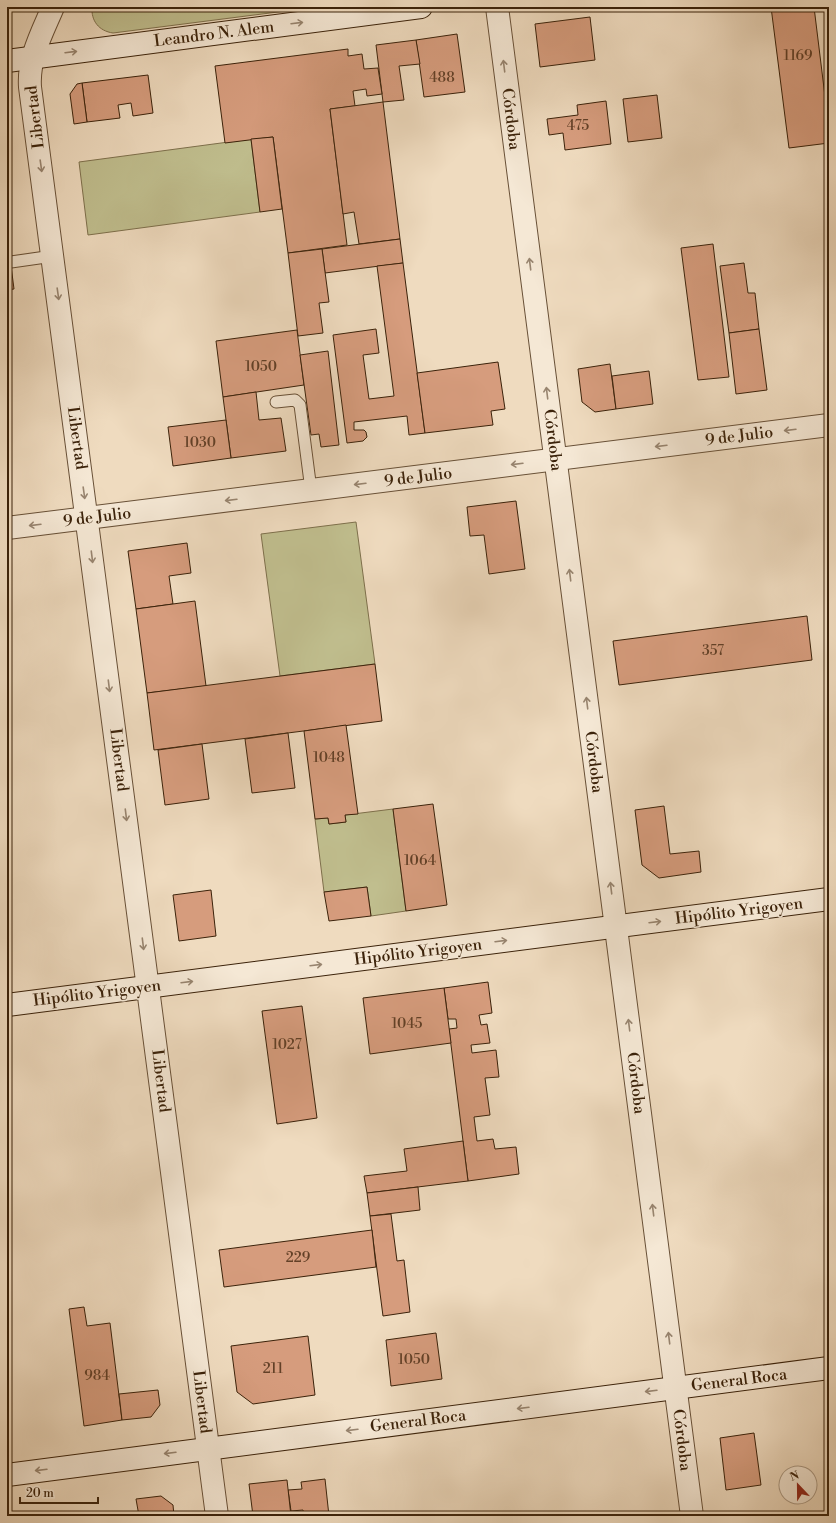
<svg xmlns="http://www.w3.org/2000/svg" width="836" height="1523" viewBox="0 0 836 1523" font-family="'Libre Bodoni',serif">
<rect width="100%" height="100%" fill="#efdbbf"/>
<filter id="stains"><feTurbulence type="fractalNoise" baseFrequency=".005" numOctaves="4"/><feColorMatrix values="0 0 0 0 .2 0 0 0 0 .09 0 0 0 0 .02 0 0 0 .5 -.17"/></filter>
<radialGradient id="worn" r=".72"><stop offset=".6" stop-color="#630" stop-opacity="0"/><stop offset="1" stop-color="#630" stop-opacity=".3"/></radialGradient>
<g fill="#c0be8e" stroke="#7e704c">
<path d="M92 7H317L113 33C99 31 91 21 92 7Z"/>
<path d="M251 139 260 212 88 235 79 162Z"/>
<path d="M356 522 375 664 280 676 261 534Z"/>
<path d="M393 809 406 911 371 916 367 887 324 892 315 819 328 818 329 824 346 822 345 815Z"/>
</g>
<g fill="#d69c7d" stroke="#3b220a">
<path d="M771 7H814L829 129V143L789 148Z"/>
<path d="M590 17 595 60 540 67 535 24Z"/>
<path d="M457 34 465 92 424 97 416 40Z"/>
<path d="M416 40 420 64 399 66 404 100 383 102 376 45Z"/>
<path d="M348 49V56L362 54 364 69 378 68 382 94 367 96 366 89 353 91 355 106 330 109 347 245 288 253 273 137 225 143 215 66Z"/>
<path d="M148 75 153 113 133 116 131 103 118 105 120 118 87 122 82 83Z"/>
<path d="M82 83 87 122 74 124 70 94 77 84Z"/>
<path d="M657 95 662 138 628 142 623 99Z"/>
<path d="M606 101 611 144 565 150 563 133 549 135 547 119 578 115 577 105Z"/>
<path d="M383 102 400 239 359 244 354 212 343 214 330 109Z"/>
<path d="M273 137 282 209 260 212 251 139Z"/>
<path d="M7 235 14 289 7 290Z"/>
<path d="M400 239 403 263 325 273 322 249Z"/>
<path d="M713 244 729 377 698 380 681 248Z"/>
<path d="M322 249 329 302 319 303 323 333 298 336 288 253Z"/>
<path d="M403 263 425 433 409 435 407 416 354 422V430H364L366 432 367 437 363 441 347 443 333 335 376 329 379 353 363 355 369 399 394 396 377 266Z"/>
<path d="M744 263 748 293H755L759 329 729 333 720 266Z"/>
<path d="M759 329 767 390 736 394 729 333Z"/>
<path d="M297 330 304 385 223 397 216 341Z"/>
<path d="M328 351 339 445 321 447 319 434 311 435 300 355Z"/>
<path d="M498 362 505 409 491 411 493 425 425 433 417 373Z"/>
<path d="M610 364 616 409 595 412 582 402 578 369Z"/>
<path d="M649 371 653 404 616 409 612 376Z"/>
<path d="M256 392 259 420 281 418 286 451 231 458 223 397Z"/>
<path d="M226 420 231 458 173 466 168 427Z"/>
<path d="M516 501 525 569 489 574 484 535 470 536 467 507Z"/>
<path d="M187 543 191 573 169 576 173 604 136 609 128 551Z"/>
<path d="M195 601 206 686 147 693 136 609Z"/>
<path d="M807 616 812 660 619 685 613 641Z"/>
<path d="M375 664 382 721 154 750 147 693Z"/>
<path d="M346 725 358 814 345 815 346 822 329 824 328 818 315 819 304 731Z"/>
<path d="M288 733 295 788 252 793 245 739Z"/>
<path d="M202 744 209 799 165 805 158 750Z"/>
<path d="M433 804 447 905 406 911 393 809Z"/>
<path d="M664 806 670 854 699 851 701 872 659 878 642 865 635 810Z"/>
<path d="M367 887 371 916 329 921 324 892Z"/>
<path d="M211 890 216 936 179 941 173 895Z"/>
<path d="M488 982 492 1013 479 1015 481 1025 487 1024 490 1043 471 1045 472 1053 496 1050 499 1077 485 1078 490 1115 474 1117 477 1141 493 1139 495 1149 516 1147 519 1174 468 1181 449 1029 457 1028 456 1019H448L444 988Z"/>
<path d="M444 988 451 1043 370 1054 363 998Z"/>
<path d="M302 1006 317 1118 277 1124 262 1011Z"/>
<path d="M463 1141 468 1181 367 1193 364 1176 407 1171 404 1149Z"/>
<path d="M418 1187 420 1210 370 1216 367 1193Z"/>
<path d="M391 1214 397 1261 404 1260 410 1312 383 1316 370 1216Z"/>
<path d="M372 1230 376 1267 224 1287 219 1250Z"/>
<path d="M84 1307 87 1326 110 1323 122 1420 84 1426 69 1309Z"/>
<path d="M436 1333 442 1379 391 1386 386 1340Z"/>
<path d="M308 1336 315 1395 253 1404 237 1392 231 1346Z"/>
<path d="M158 1390 160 1405 151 1417 122 1420 119 1394Z"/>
<path d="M754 1433 761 1485 726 1490 720 1438Z"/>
<path d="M325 1479 329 1516H304L303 1510 291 1511 288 1490 302 1489 301 1482Z"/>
<path d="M287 1480 291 1516H253L249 1484Z"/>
<path d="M161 1496 173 1505 174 1516H139L136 1499Z"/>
</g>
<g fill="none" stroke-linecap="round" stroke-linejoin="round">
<g stroke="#685037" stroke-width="13">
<g id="lane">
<path d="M11 262 53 256"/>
<path d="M276 402 295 400 300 405 311 490"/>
</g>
</g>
<g stroke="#685037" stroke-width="24">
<g id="street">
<path d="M53 7C42 33 28 58 30 87L217 1516"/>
<path d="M497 7 692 1516"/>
<path d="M7 528 829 425"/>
</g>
</g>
<g stroke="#3b220a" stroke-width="24">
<g id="secondary">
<path d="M7 61 421 7"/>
<path d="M7 1005 829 899"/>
<path d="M7 1475 829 1368"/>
</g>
</g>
<use href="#lane" stroke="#f5e8d5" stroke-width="11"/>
<use href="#street" stroke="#f5e8d5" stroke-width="22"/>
<use href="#secondary" stroke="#f5e8d5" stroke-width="22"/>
</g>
<defs><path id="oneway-shaft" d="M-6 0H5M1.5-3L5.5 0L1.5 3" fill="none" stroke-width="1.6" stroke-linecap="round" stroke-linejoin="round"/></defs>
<g stroke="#988570">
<use href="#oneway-shaft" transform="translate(297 23) rotate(-7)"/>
<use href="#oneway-shaft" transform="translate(71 52) rotate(-7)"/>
<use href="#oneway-shaft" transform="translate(504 66) rotate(-97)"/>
<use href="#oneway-shaft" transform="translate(41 166) rotate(82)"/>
<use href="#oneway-shaft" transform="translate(530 264) rotate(-97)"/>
<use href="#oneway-shaft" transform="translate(58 294) rotate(82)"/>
<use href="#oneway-shaft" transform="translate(547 393) rotate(-97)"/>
<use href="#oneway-shaft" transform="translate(790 430) rotate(173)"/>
<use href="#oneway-shaft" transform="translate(661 446) rotate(173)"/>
<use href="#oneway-shaft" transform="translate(517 464) rotate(173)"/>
<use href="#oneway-shaft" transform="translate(360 484) rotate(173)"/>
<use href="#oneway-shaft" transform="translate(84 493) rotate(82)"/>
<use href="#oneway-shaft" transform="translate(231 500) rotate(173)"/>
<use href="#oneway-shaft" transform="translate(35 525) rotate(173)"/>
<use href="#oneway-shaft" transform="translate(92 557) rotate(83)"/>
<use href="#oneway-shaft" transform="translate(570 575) rotate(-97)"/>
<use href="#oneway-shaft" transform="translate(109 686) rotate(83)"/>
<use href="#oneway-shaft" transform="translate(587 703) rotate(-97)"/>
<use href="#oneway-shaft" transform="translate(126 815) rotate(83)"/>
<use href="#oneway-shaft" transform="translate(611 888) rotate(-97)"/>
<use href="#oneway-shaft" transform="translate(655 922) rotate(-7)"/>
<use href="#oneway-shaft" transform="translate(501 941) rotate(-7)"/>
<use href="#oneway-shaft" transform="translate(143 944) rotate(83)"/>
<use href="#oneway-shaft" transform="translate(316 965) rotate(-7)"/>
<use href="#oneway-shaft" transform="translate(187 982) rotate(-7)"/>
<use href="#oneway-shaft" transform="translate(629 1025) rotate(-97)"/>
<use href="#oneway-shaft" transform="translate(653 1210) rotate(-97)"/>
<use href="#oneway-shaft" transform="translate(669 1338) rotate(-97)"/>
<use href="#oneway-shaft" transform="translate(651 1391) rotate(173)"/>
<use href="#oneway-shaft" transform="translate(523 1408) rotate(173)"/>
<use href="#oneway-shaft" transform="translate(352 1430) rotate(173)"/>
<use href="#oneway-shaft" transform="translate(170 1453) rotate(173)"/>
<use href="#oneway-shaft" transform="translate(41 1470) rotate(173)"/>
</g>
<g text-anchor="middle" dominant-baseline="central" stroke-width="3" stroke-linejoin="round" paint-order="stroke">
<g font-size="14" fill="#624027">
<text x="798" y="56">1169</text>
<text x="442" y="78">488</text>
<text x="578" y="126">475</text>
<text x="261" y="367">1050</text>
<text x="200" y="443">1030</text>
<text x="713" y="651">357</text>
<text x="329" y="758">1048</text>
<text x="420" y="861">1064</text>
<text x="407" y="1024">1045</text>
<text x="287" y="1045">1027</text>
<text x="298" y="1258">229</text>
<text x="414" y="1360">1050</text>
<text x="273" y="1369">211</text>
<text x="97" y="1376">984</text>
</g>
<g font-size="16" fill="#3b220a" stroke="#f5e8d5">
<text transform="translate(214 34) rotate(-7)">Leandro N. Alem</text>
<text transform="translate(35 117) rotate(-97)">Libertad</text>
<text transform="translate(511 119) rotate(83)">Córdoba</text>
<text transform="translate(739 436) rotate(-7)">9 de Julio</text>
<text transform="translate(77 438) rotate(82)">Libertad</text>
<text transform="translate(553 440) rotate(83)">Córdoba</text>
<text transform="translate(418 477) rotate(-7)">9 de Julio</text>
<text transform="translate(97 517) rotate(-7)">9 de Julio</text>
<text transform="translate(119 760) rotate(83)">Libertad</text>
<text transform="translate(594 762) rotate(83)">Córdoba</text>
<text transform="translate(739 911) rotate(-7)">Hipólito Yrigoyen</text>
<text transform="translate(418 952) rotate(-7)">Hipólito Yrigoyen</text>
<text transform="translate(97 993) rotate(-7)">Hipólito Yrigoyen</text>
<text transform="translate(161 1081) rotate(83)">Libertad</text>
<text transform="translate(636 1083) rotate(83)">Córdoba</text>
<text transform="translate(739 1380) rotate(-7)">General Roca</text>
<text transform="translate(202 1402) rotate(83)">Libertad</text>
<text transform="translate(418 1421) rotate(-7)">General Roca</text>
<text transform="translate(682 1440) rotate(83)">Córdoba</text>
</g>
</g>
<rect width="836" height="1523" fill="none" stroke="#efdbbf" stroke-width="24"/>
<rect x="8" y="8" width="820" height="1507" fill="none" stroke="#3b220a" stroke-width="2"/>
<rect x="12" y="12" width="812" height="1499" fill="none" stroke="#3b220a"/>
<g transform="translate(798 1485) rotate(338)"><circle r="19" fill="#f5e8d5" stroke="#ab9984"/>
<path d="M0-3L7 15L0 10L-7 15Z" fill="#8f2418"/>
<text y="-6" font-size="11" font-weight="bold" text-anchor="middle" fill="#3b220a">N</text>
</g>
<path d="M20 1497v6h78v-6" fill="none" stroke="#3b220a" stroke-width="2"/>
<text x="26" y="1497" font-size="12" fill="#3b220a" stroke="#f5e8d5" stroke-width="3" paint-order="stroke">20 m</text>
<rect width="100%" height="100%" filter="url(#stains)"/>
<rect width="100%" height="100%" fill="url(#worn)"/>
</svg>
